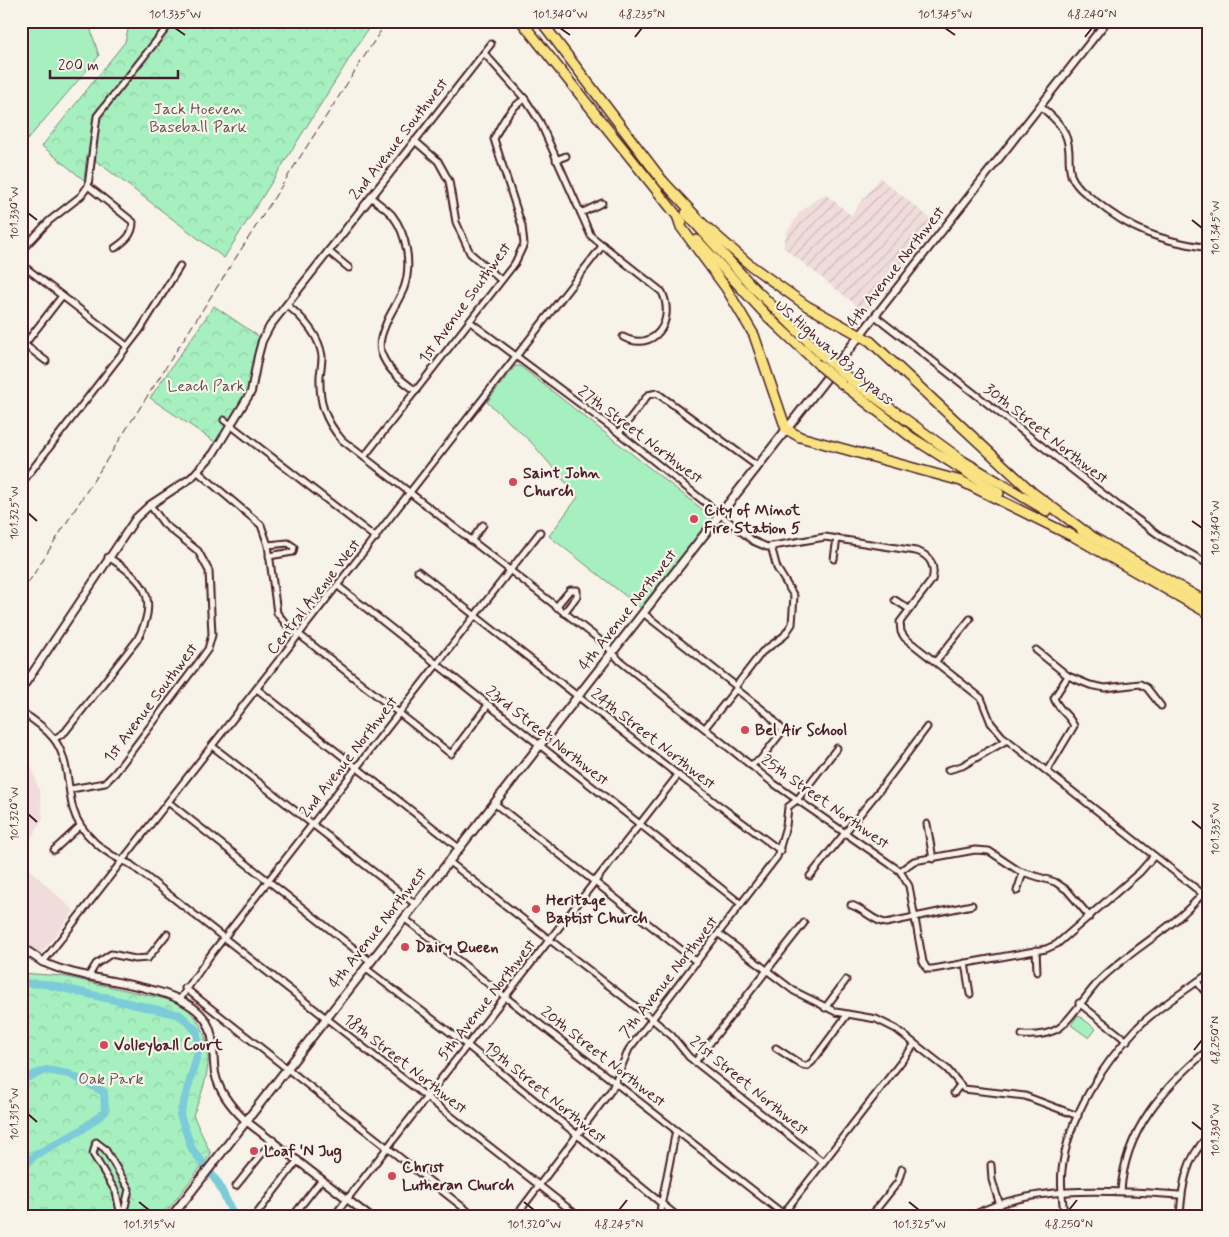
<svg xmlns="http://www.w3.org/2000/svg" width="1229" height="1237" viewBox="0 0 1229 1237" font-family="Mynerve,sans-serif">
<defs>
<pattern id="industrial-furrows" width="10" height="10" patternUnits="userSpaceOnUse" patternTransform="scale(1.25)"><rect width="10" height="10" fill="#efdcdb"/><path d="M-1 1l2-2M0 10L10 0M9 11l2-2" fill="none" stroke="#cebcbc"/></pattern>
<pattern id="park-crowns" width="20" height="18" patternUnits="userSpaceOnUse" patternTransform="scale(1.25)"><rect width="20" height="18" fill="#a6f0bf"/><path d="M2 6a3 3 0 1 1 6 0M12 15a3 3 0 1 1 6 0" fill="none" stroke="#90cda4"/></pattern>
</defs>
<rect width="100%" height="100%" fill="#f7f3e8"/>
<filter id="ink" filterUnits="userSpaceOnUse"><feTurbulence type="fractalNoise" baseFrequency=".02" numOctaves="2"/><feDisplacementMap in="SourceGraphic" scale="10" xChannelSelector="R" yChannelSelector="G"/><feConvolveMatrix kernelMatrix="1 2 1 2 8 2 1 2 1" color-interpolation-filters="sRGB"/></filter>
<g filter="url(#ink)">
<path fill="#efdcdb" d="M21 752 29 759 40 793 43 818 31 839 27 854 30 870 74 911 40 955 21 942Z"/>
<path fill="url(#industrial-furrows)" d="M880 178 936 223 865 312 783 247 787 232 799 214 815 200 825 194 851 215Z"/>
<g fill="#a6f0bf" stroke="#788875">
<path d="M21 21H88L99 56 21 147Z"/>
<path d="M515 366H520L712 517 641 608 549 536 578 497 531 442 487 402Z"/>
<path d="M1078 1015 1096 1029 1089 1038 1071 1025Z"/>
</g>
<g fill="url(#park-crowns)" stroke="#788875">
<path d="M130 21H373L224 258 87 154 84 180 42 146 125 42Z"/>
<path d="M214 306 261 338 250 392 215 442 150 398Z"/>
<path d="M21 973 62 976 179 1002C220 1032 211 1074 193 1115L211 1154 163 1216H21Z"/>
</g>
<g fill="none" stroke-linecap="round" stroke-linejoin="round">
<g stroke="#7ccbd9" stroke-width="8">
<path d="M21 983 45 984 180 1015 196 1030 199 1049 180 1115 192 1149 218 1183 234 1216"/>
<path d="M21 1080 46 1070 69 1074 104 1092 105 1112 80 1131 35 1155 21 1170"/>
</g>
<g stroke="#4a1f2b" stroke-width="9">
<g id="minor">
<path d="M491 44 415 141 438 161 449 181 456 222 470 253 501 280"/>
<path d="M484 53 525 99 540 122 591 236 662 292C676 321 654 353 623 337"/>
<path d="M1040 106C1057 120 1068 130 1069 152 1069 160 1069 168 1071 175 1075 186 1085 193 1094 200 1133 232 1159 240 1208 248"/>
<path d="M556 160 566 156"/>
<path d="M88 186 133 222C133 235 125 241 115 248"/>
<path d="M371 197C377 203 386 208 392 215 407 234 412 265 404 288 400 298 393 309 388 319 384 329 378 340 381 352 387 370 401 380 416 391"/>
<path d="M581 213 602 203"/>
<path d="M21 251 49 221 81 196 88 186 97 116 172 21"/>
<path d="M328 251 349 268"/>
<path d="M21 264 127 346"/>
<path d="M287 305C302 317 319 335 322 356 322 362 321 369 320 375 319 402 324 419 342 440L605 644 620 661 773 783 900 871 909 886 923 962 927 969H933L1046 949 1057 944 1140 872 1154 856"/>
<path d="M875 316 1120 507 1163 538 1208 564"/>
<path d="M469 321 619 433 753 541 767 547 825 537 916 551C930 555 936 566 932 580L900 622 901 632 905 638 981 698 991 723 1002 736 1208 898"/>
<path d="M25 345 46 361"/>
<path d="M21 349 62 296"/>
<path d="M224 420 376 538"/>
<path d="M619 433 648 395 657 393 757 466"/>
<path d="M364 457 515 263 524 244 522 226 494 139C501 124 510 107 525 99"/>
<path d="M198 472 261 525 268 545 277 613 287 625 451 754 488 705"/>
<path d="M21 484 140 330 180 266"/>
<path d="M471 541 483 525"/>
<path d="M268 545 288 543 294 547 293 552 269 556"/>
<path d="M834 559 837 538"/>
<path d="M418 571 678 775 781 851"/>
<path d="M338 586 741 904"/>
<path d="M895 600 909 609"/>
<path d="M556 607 570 590H577V596L564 613"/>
<path d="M643 613 736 686V689L768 714 781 728V733L760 760 750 765"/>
<path d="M1036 650 1068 676 1054 698C1058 710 1069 714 1074 726L1047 771"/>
<path d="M936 661 970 619"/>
<path d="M1068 676 1090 685 1105 688 1140 684 1147 688 1161 706"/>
<path d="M736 686 762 652 784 636 792 624 794 596 777 568 771 546"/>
<path d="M257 689 459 848"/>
<path d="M21 712C33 719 45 728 54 739 69 759 67 786 73 809 80 834 106 855 130 864L578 1216"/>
<path d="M705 728 736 689"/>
<path d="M54 739 65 732 137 640C160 599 145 580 108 557"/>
<path d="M212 746 415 904"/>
<path d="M948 770 962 766 1007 740"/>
<path d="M71 789 105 783 115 773 198 663 208 649 212 635 209 571 198 551 164 524 150 505"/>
<path d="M168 802 370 961"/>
<path d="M494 803 697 962"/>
<path d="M927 824 933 859"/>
<path d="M54 850 80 826"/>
<path d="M448 861 652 1019 672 1036 689 1057 823 1162"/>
<path d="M900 871 914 861 975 850 989 851 1019 871 1055 882 1067 890 1090 917"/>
<path d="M810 876 882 787 927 727"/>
<path d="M1017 891 1023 873"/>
<path d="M851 905C864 909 874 922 886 923L972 905"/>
<path d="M404 918 786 1216"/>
<path d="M719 934 794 991 836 1012 876 1019 896 1029 947 1069 964 1089 1025 1096 1078 1116"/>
<path d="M1036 950 1037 972"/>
<path d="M43 962 603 245"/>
<path d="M965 963 970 994"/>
<path d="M365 968 468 1046 677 1216"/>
<path d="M88 977 96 964 111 954 135 959 148 958 167 934"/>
<path d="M1197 982 1208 995"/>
<path d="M185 988 474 1216"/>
<path d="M180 999 209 957 540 532"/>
<path d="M1079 1003 1127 1041"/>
<path d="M825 1008 846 980"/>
<path d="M1022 1035C1036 1036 1048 1035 1059 1028 1071 1020 1089 990 1102 978 1133 948 1174 928 1202 894"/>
<path d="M776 1048 802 1065 807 1066 812 1062 847 1015"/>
<path d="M695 1062 804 923"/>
<path d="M954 1093 960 1085"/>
<path d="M991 1165 992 1180 1000 1205"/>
<path d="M236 1186 273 1140"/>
<path d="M1121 1191C1125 1130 1163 1088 1208 1050"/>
<path d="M783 1214 915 1044"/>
<path d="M121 1216 116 1192 93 1154 96 1142 105 1149 129 1189 123 1216"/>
<path d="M255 1216 298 1160"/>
<path d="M293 1216 322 1179"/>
<path d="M334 1216 678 775"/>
<path d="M516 1216 612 1089 629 1049 777 857 786 826 788 807 797 800 837 748"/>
<path d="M659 1216 676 1130"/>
<path d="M871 1216 898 1182 902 1169"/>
<path d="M972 1216C1032 1183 1116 1191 1181 1195"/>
<path d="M1064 1216C1063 1201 1060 1185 1062 1170 1068 1117 1102 1065 1138 1027 1158 1007 1185 991 1208 974"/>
<path d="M1180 1216C1182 1184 1186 1159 1208 1136"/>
</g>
</g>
<g stroke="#4a1f2b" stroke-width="10">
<g id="tertiary">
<path d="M861 334 1107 21"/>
<path d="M21 690 136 518 150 505 191 478 213 454 251 392 258 356 262 341 270 326 415 141"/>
<path d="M43 962C86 984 176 981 204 1018 216 1034 212 1054 215 1073 219 1093 232 1108 246 1121L369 1216"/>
</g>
</g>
<g stroke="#4a1f2b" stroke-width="11">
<g id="secondary">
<path d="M21 947 43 962"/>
<path d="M172 1216 861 334"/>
</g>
</g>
<g stroke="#4a1f2b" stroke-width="12">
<g id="trunk">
<path d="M521 21 682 222"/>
<path d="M541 21 665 184"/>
<path d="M662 180 703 224 750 265 807 306 870 341 1032 492 1087 533"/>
<path d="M686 213 751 285 822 355"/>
<path d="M678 218 681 227 726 288 754 335 786 429 800 437 961 481 1070 535"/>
<path d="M697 240 767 316 819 365"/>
<path d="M850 379 963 461 1047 511"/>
<path d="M841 383 911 437 999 493"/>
<path d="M1082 531 1208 603"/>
<path d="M1066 532 1208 613"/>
</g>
</g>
<use href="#minor" stroke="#f7f3e8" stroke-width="5"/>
<use href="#tertiary" stroke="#f7f3e8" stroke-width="6"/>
<use href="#secondary" stroke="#f7f3e8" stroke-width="7"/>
<use href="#trunk" stroke="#f8e281" stroke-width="9"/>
<path stroke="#4a1f2b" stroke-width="1" stroke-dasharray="8 4" stroke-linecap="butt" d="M21 594 387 21"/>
<g stroke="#4a1f2b" stroke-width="12" stroke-linecap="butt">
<g id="trunk-bridge">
<path d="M822 355 850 379"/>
<path d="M819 365 841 383"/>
</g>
</g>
<use href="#trunk-bridge" stroke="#f8e281" stroke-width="9"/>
</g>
</g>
<path fill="none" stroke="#4a1f2b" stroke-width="2" d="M175 28 185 35M560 28 570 35M945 28 955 35M635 37 642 28M1085 37 1092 28M28 213 37 220M1192 220 1202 228M28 513 37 521M1192 521 1202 528M28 814 37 822M1192 821 1202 829M1194 1050 1202 1040M28 1114 37 1122M1192 1122 1202 1130M139 1202 149 1210M524 1202 534 1210M909 1202 919 1210M619 1210 627 1200M1069 1210 1077 1200"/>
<g fill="#d1495b" stroke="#f7f3e8" stroke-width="2">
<circle cx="513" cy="482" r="5"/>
<circle cx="694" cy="519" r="5"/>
<circle cx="745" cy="730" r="5"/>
<circle cx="536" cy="909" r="5"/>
<circle cx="405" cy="947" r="5"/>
<circle cx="104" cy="1045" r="5"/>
<circle cx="254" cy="1151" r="5"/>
<circle cx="392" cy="1176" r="5"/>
</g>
<g text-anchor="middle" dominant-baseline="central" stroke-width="4.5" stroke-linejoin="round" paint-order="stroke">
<g font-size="16" fill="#615350" stroke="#f7f3e8">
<text x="198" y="109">Jack Hoeven<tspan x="198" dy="18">Baseball Park</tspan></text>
<text x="206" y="386">Leach Park</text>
<text x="111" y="1079">Oak Park</text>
</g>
<g font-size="16" fill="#4a1f2b" stroke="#f7f3e8">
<text transform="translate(399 139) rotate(-52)">2nd Avenue Southwest</text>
<text transform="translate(896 267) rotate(-52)">4th Avenue Northwest</text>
<text transform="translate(465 303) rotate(-54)">1st Avenue Southwest</text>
<text transform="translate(834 353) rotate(41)">US Highway 83 Bypass</text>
<text transform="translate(1046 434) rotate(38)">30th Street Northwest</text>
<text transform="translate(640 435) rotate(37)">27th Street Northwest</text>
<text transform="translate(314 597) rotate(-52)">Central Avenue West</text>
<text transform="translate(628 610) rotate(-52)">4th Avenue Northwest</text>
<text transform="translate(151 703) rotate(-53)">1st Avenue Southwest</text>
<text transform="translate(547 736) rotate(38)">23rd Street Northwest</text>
<text transform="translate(653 739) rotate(38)">24th Street Northwest</text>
<text transform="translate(349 757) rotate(-52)">2nd Avenue Northwest</text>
<text transform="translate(825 802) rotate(35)">25th Street Northwest</text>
<text transform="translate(378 928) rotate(-52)">4th Avenue Northwest</text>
<text transform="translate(669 977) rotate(-52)">7th Avenue Northwest</text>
<text transform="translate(487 1000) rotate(-52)">5th Avenue Northwest</text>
<text transform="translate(603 1057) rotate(38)">20th Street Northwest</text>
<text transform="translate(405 1064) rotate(38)">18th Street Northwest</text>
<text transform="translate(749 1086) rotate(39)">21st Street Northwest</text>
<text transform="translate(545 1093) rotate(39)">19th Street Northwest</text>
</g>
<g font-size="16" font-weight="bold" fill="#4a1f2b" stroke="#f7f3e8" text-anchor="start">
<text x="523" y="473">Saint John<tspan x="523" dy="18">Church</tspan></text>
<text x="704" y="510">City of Minot<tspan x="704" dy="18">Fire Station 5</tspan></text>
<text x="755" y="730">Bel Air School</text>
<text x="546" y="900">Heritage<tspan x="546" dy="18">Baptist Church</tspan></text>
<text x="415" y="947">Dairy Queen</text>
<text x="114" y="1045">Volleyball Court</text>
<text x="264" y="1151">Loaf 'N Jug</text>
<text x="402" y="1167">Christ<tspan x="402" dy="18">Lutheran Church</tspan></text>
</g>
</g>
<rect width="1229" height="1237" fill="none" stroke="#f7f3e8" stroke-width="55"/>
<path d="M50 70v8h128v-8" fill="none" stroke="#4a1f2b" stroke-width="2.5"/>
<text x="58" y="70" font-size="15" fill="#4a1f2b" stroke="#f7f3e8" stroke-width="4" paint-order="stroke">200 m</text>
<rect x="28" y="28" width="1174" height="1182" fill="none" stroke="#4a1f2b" stroke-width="2"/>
<g font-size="12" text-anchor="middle" fill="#4a1f2b">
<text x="175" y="18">101.335°W</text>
<text x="560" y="18">101.340°W</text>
<text x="642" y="18">48.235°N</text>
<text x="945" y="18">101.345°W</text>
<text x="1092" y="18">48.240°N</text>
<text transform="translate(14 213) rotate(-90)" y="4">101.330°W</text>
<text transform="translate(1215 228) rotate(-90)" y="4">101.345°W</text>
<text transform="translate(14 513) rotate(-90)" y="4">101.325°W</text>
<text transform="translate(1215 528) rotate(-90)" y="4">101.340°W</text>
<text transform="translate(14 814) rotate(-90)" y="4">101.320°W</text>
<text transform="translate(1215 829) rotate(-90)" y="4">101.335°W</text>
<text transform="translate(1215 1040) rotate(-90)" y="4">48.250°N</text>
<text transform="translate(14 1114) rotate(-90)" y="4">101.315°W</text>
<text transform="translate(1215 1130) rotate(-90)" y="4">101.330°W</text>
<text x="149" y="1228">101.315°W</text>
<text x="534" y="1228">101.320°W</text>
<text x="619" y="1228">48.245°N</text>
<text x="919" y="1228">101.325°W</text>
<text x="1069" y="1228">48.250°N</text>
</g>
</svg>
